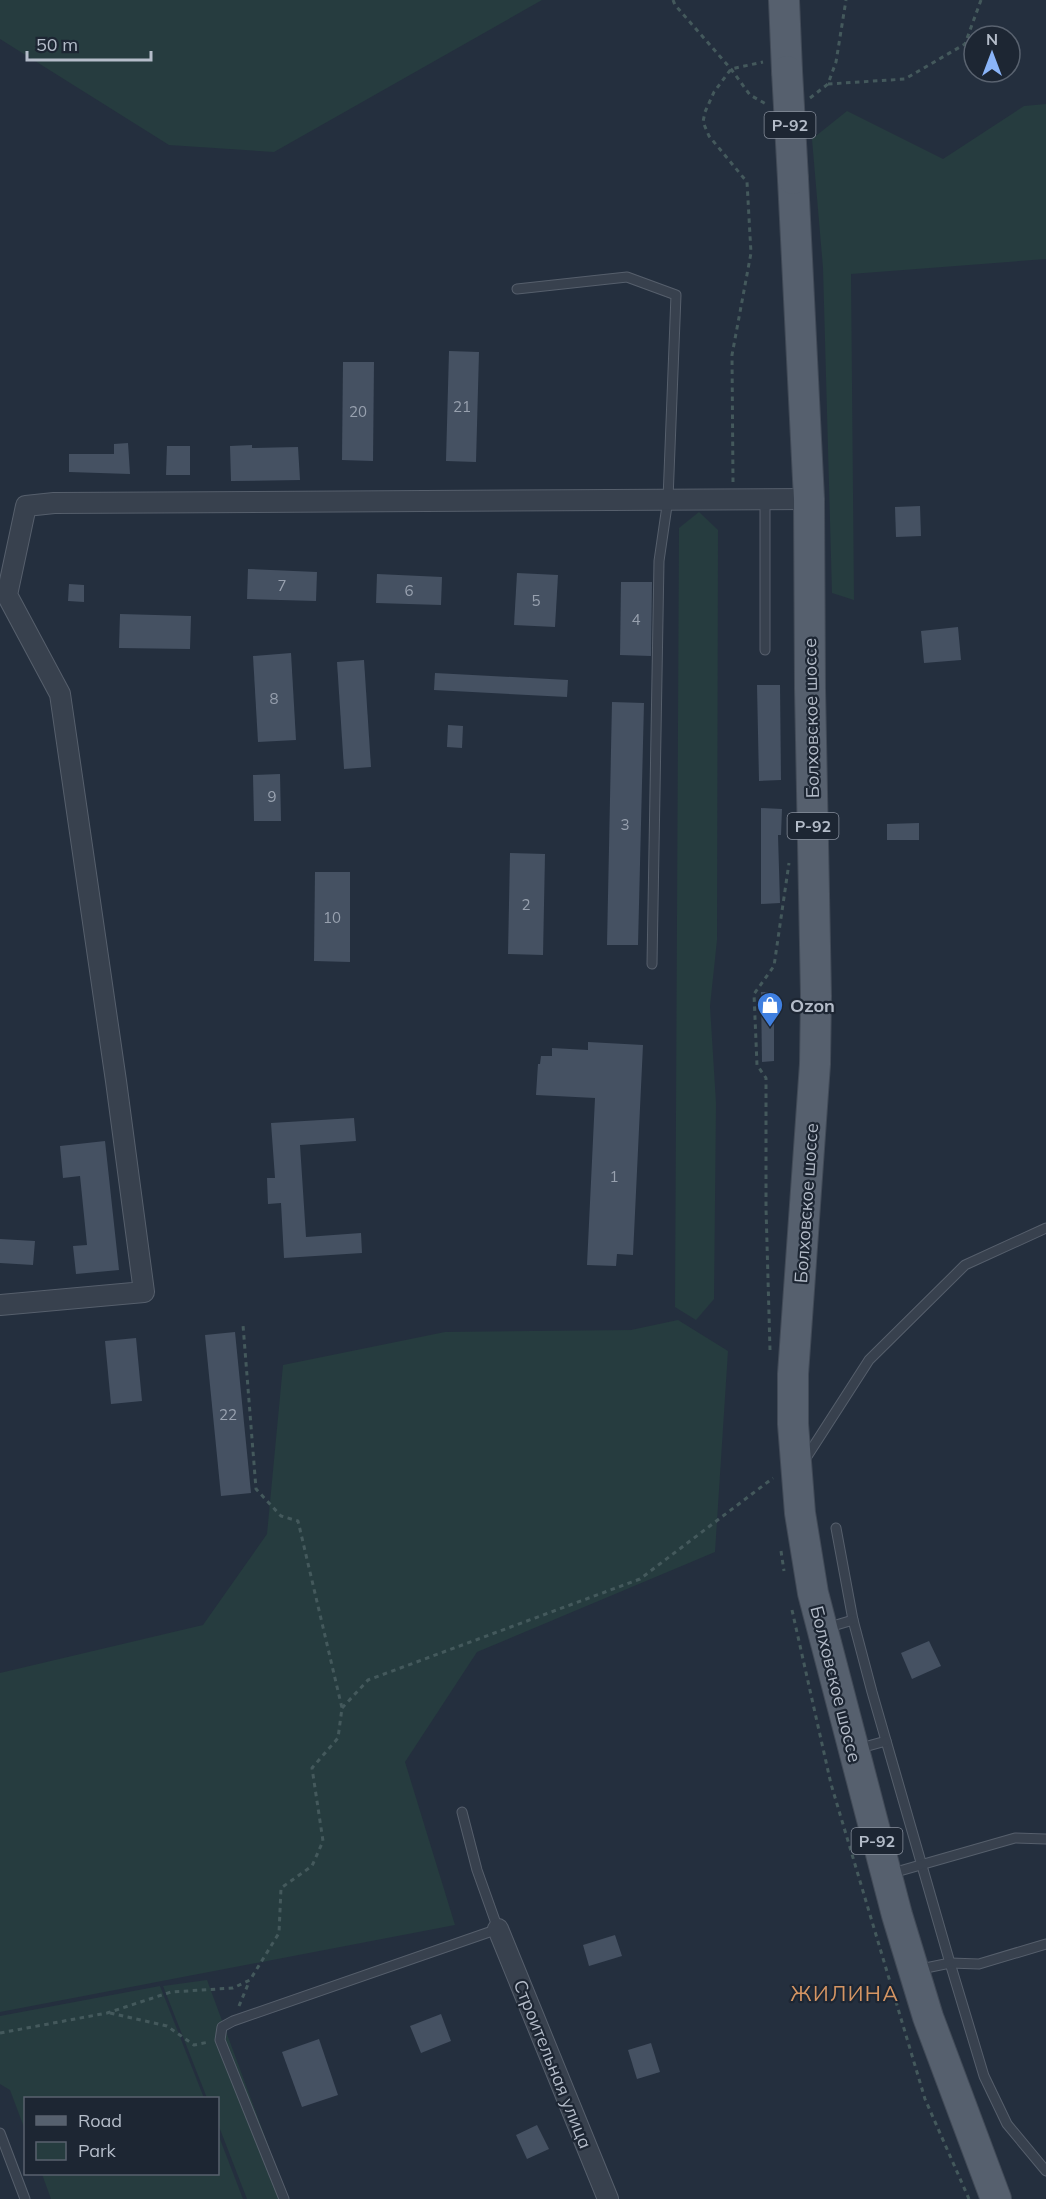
<svg xmlns="http://www.w3.org/2000/svg" width="1046" height="2199" viewBox="0 0 1046 2199" font-family="Mulish,sans-serif">
<rect width="100%" height="100%" fill="#242f3e"/>
<g fill="#263c3f">
<path d="M0 0H542L274 152 169 145 0 39Z"/>
<path d="M1046 104V259L851 274 854 600 832 593 823 268 812 139 847 111 943 159 1024 106Z"/>
<path d="M699 512 718 530 717 940 710 1006 716 1103 714 1299 696 1320 675 1307 679 528Z"/>
<path d="M678 1320 728 1351 715 1552 477 1652 405 1762 455 1925 0 2012V1673L203 1625 267 1534 283 1365 445 1332 631 1330Z"/>
<path d="M207 1980 288 2199H247L218 2124V2098H207L163 1986Z"/>
<path d="M160 1986 204 2098H26L25 2130 10 2090 0 2084V2016Z"/>
<path d="M218 2134 243 2199H51L42 2174H218Z"/>
</g>
<g fill="#455162">
<path d="M449 351 479 352 476 462 446 461Z"/>
<path d="M343 362H374L373 461 342 460Z"/>
<path d="M128 443 130 474 69 472V454H114V444Z"/>
<path d="M252 445V448L298 447 300 480 231 481 230 446Z"/>
<path d="M167 446H190V475H166Z"/>
<path d="M920 506 921 536 896 537 895 507Z"/>
<path d="M248 569 317 572 316 601 247 599Z"/>
<path d="M517 573 558 575 555 627 514 625Z"/>
<path d="M377 574 442 577 441 605 376 603Z"/>
<path d="M621 582H652L651 656 620 655Z"/>
<path d="M69 584 84 585V602L68 601Z"/>
<path d="M120 614 191 616 190 649 119 648Z"/>
<path d="M958 627 961 660 924 663 921 631Z"/>
<path d="M291 653 296 740 258 742 253 656Z"/>
<path d="M364 660 371 767 344 769 337 662Z"/>
<path d="M435 673 568 680 567 697 434 690Z"/>
<path d="M757 685H780L781 780 759 781Z"/>
<path d="M612 702 644 703 638 945H607Z"/>
<path d="M448 725 463 726 462 748 447 747Z"/>
<path d="M280 774 281 821H254L253 775Z"/>
<path d="M761 808 782 809 781 835H778L780 903 761 904Z"/>
<path d="M919 823V840H887V824Z"/>
<path d="M510 853 545 854 543 955 508 954Z"/>
<path d="M315 872H350V962L314 961Z"/>
<path d="M761 992H774V1061L762 1062Z"/>
<path d="M588 1042 643 1045 633 1255 617 1254 616 1266 587 1265 595 1098 536 1095 538 1064H540L541 1056H552V1048L588 1050Z"/>
<path d="M354 1118 356 1141 300 1145 306 1237 361 1233 362 1253 284 1258 281 1203 268 1204 267 1178H275L271 1123Z"/>
<path d="M105 1141 119 1270 76 1274 73 1246 87 1245 80 1176 63 1178 60 1146Z"/>
<path d="M0 1239 35 1241 33 1265 0 1263Z"/>
<path d="M235 1332 251 1493 221 1496 205 1335Z"/>
<path d="M136 1338 142 1401 111 1404 105 1341Z"/>
<path d="M929 1641 941 1666 912 1679 901 1653Z"/>
<path d="M615 1935 622 1956 589 1966 583 1945Z"/>
<path d="M441 2014 451 2041 421 2053 410 2026Z"/>
<path d="M319 2039 338 2095 302 2107 282 2052Z"/>
<path d="M651 2043 660 2072 637 2079 628 2050Z"/>
<path d="M537 2125 549 2149 527 2159 516 2135Z"/>
</g>
<g fill="none" stroke-linecap="round" stroke-linejoin="round">
<g stroke="#565f6c" stroke-width="11">
<g id="service">
<path d="M517 289 627 277 676 295 668 499 659 561 652 964"/>
<path d="M765 499V650"/>
<path d="M804 1461 869 1360 965 1265 1046 1228"/>
<path d="M836 1528 853 1620 872 1692 950 1963 984 2076 1007 2124 1046 2171"/>
<path d="M826 1628 853 1620"/>
<path d="M857 1749 886 1741"/>
<path d="M889 1874 1015 1838 1046 1839"/>
<path d="M916 1970 950 1963 979 1964 1046 1944"/>
<path d="M0 2133 25 2199"/>
<path d="M284 2199 220 2040 222 2027 233 2021 498 1929 477 1870 462 1812"/>
</g>
</g>
<g stroke="#565f6c" stroke-width="22">
<g id="minor">
<path d="M0 1305 144 1292 116 1081 60 694 7 595 26 506 54 503 809 499"/>
<path d="M498 1929 608 2199"/>
</g>
</g>
<g stroke="#414a57" stroke-width="32">
<g id="primary">
<path d="M784 0 787 71"/>
<path d="M793 179 809 499 810 689 816 996 815 1064 793 1374V1424L800 1513 813 1593 897 1915 928 2017 996 2199"/>
</g>
</g>
<g stroke="#44595c" stroke-width="3" stroke-dasharray="4.5 4.5" stroke-linecap="butt">
<path d="M673 0 675 5 731 69 750 95 766 104"/>
<path d="M828 84 905 79 965 44 981 0"/>
<path d="M810 98 828 84 836 62 846 0"/>
<path d="M733 482 732 355 751 253 747 182 709 136 703 122 705 112 714 92 731 69 763 62"/>
<path d="M770 1350 766 1208V1078L757 1065 754 994 774 966 789 863"/>
<path d="M781 1551 784 1571"/>
<path d="M792 1610 831 1784 925 2099 969 2199"/>
<path d="M342 1708 368 1680 640 1579 773 1478"/>
<path d="M239 2006 249 1982"/>
<path d="M110 2013 167 2026 194 2045 209 2042"/>
<path d="M0 2033 107 2013 171 1992 233 1988 250 1980 279 1933 281 1888 312 1866 323 1841 312 1768 338 1738 342 1708 298 1521 281 1516 256 1489 243 1325"/>
</g>
<use href="#service" stroke="#38414e" stroke-width="9"/>
<use href="#minor" stroke="#38414e" stroke-width="20"/>
<use href="#primary" stroke="#56606e" stroke-width="30"/>
<g stroke="#414a57" stroke-width="32" stroke-linecap="butt">
<path id="primary-bridge" d="M787 71 793 179"/>
</g>
<use href="#primary-bridge" stroke="#56606e" stroke-width="30"/>
</g>
<defs>
<g id="shop-pin" transform="scale(1.35)"><path d="M0 17L-7.5 6A9.5 9.5 0 1 1 7.5 6Z" fill="#3f7fe0" stroke="#1d2633"/><path d="M-5-2.5h2.3a2.7 3.5 0 0 1 5.4 0H5L5.5 6h-11ZM-1.5-2.5h3a1.5 2.3 0 0 0-3 0Z" fill="#fff"/></g>
</defs>
<g fill-rule="evenodd">
<use href="#shop-pin" x="770" y="1005"/>
</g>
<g text-anchor="middle" dominant-baseline="central" stroke-width="4.5" stroke-linejoin="round" paint-order="stroke">
<g font-size="15" fill="#98a1af">
<text x="462" y="406">21</text>
<text x="358" y="411">20</text>
<text x="282" y="585">7</text>
<text x="409" y="590">6</text>
<text x="536" y="600">5</text>
<text x="636" y="619">4</text>
<text x="274" y="698">8</text>
<text x="272" y="796">9</text>
<text x="625" y="824">3</text>
<text x="526" y="904">2</text>
<text x="332" y="917">10</text>
<text x="614" y="1176">1</text>
<text x="228" y="1414">22</text>
</g>
<g fill="#1d2633" stroke="#878f9c" stroke-width="1.5">
<rect x="764.5" y="112" width="51" height="26" rx="4.5"/>
<rect x="787.5" y="813" width="51" height="26" rx="4.5"/>
<rect x="851.5" y="1828" width="51" height="26" rx="4.5"/>
</g>
<g font-size="16" font-weight="bold" fill="#b4bcc9">
<text x="790" y="125">Р-92</text>
<text x="813" y="826">Р-92</text>
<text x="877" y="1841">Р-92</text>
</g>
<g font-size="18" fill="#b4bcc9" stroke="#1d2633">
<text transform="translate(811 718) rotate(-91)">Болховское шоссе</text>
<text transform="translate(806 1203) rotate(-86)">Болховское шоссе</text>
<text transform="translate(836 1684) rotate(76)">Болховское шоссе</text>
<text transform="translate(553 2064) rotate(68)">Строительная улица</text>
</g>
<g font-size="18" font-weight="bold" fill="#b4bcc9" stroke="#1d2633" text-anchor="start">
<text x="790" y="1005">Ozon</text>
</g>
<g font-size="21" letter-spacing="1.5" fill="#d59563" stroke="#1d2633">
<text x="845" y="1993">ЖИЛИНА</text>
</g>
</g>
<rect x="24" y="2097" width="195" height="78" fill="#1d2633" stroke="#59626f" stroke-width="1.5"/>
<rect x="36" y="2116" width="30" height="9" fill="#56606e" stroke="#59626f" stroke-width="1.5"/>
<text x="78" y="2127" font-size="18" fill="#b4bcc9">Road</text>
<rect x="36" y="2142" width="30" height="18" fill="#263c3f" stroke="#59626f" stroke-width="1.5"/>
<text x="78" y="2157" font-size="18" fill="#b4bcc9">Park</text>
<g transform="translate(992 54)"><circle r="28" fill="#1d2633" stroke="#59626f" stroke-width="1.5"/>
<path d="M0-4.5L10 22L0 15L-10 22Z" fill="#8ab4f8"/>
<text y="-9" font-size="16" font-weight="bold" text-anchor="middle" fill="#b4bcc9">N</text>
</g>
<path d="M27 51v9h124v-9" fill="none" stroke="#b4bcc9" stroke-width="3"/>
<text x="36" y="51" font-size="18" fill="#b4bcc9" stroke="#1d2633" stroke-width="4.5" paint-order="stroke">50 m</text>
</svg>
